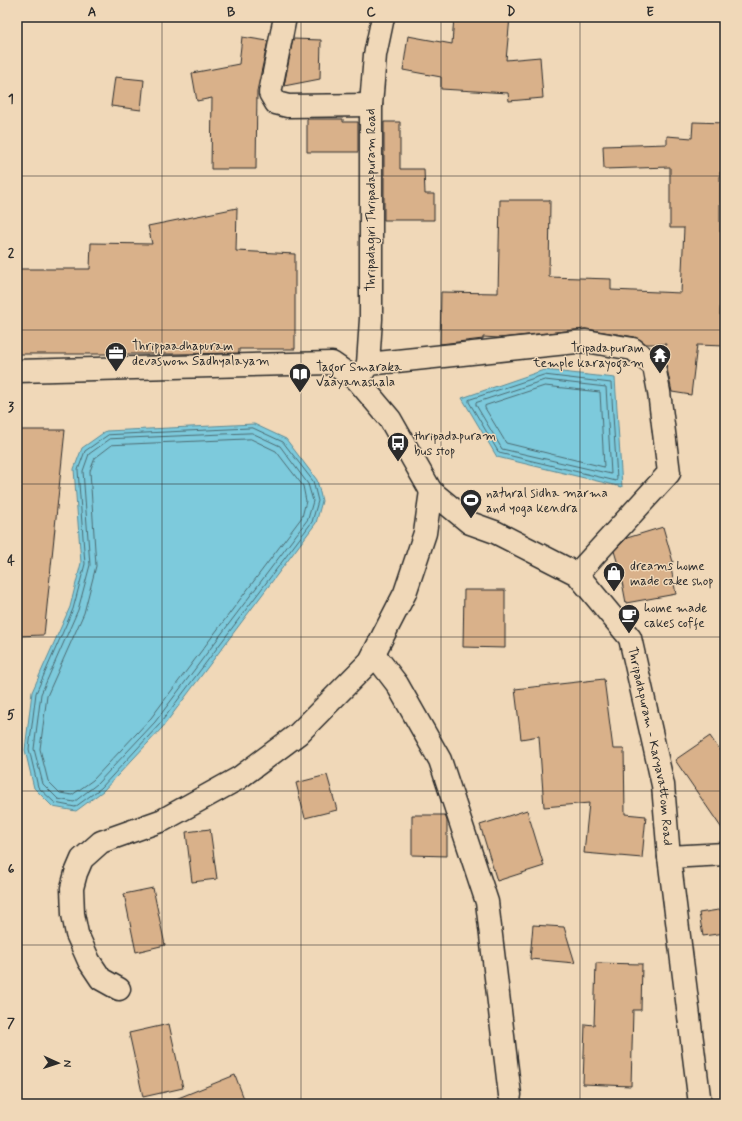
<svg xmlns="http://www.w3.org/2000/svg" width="742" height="1121" viewBox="0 0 742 1121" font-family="Mynerve,sans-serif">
<rect width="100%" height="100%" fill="#f0d8b8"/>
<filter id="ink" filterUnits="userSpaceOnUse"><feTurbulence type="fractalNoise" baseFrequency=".025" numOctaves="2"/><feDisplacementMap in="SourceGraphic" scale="8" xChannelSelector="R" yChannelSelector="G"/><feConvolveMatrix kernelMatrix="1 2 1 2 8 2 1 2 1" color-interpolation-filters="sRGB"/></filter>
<g filter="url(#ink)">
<g fill="#7dcadc" stroke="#5c8a95">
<path d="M544 370 615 378 622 487 497 457 462 398Z"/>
<path d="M254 424 286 439 317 480 322 501 316 523 162 728 103 791 76 811 53 807 34 788 25 750 32 692 70 607 81 563 74 469 82 448 106 431Z"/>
</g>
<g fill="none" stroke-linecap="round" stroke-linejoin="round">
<g stroke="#4c6b72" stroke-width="1">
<path d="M544 375 611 383 617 479 616 481 499 453 469 402V400Z"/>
<path d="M545 380 606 387 611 474 502 449 476 405V403Z"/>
<path d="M545 386 600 392 604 467 506 443 485 408V406Z"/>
<path d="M253 428 283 442 313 481 318 501 312 522 159 725 101 788 75 807 55 803 38 787 29 749 36 693 73 609 85 564 78 470 85 451 108 435Z"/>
<path d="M252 433 280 446 308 484 313 501 308 519 155 722 97 784 74 802 58 799 43 784 34 749 41 694 78 610 90 565 83 471 89 454 110 439Z"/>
<path d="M251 439 276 451 303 486 306 501 302 517 151 718 93 780 72 795 60 793 48 781 40 749 47 696 84 613 96 566 90 471 95 458 112 445Z"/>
</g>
</g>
<g fill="#d9b18a" stroke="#2b2b2b">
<path d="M454 17H510L506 60 540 57 543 98 509 101 508 93 441 89V77L403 70 408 36 452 44Z"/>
<path d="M242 37 268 41 257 91 256 169H211L212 98 197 101 192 73 239 64Z"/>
<path d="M293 39 321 40 320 79 284 86Z"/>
<path d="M115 77 144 80 141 110 111 106Z"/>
<path d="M307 119H343V122H358V152H307Z"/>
<path d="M384 122H400V169H424L425 194H434V220H384Z"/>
<path d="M693 122 725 123V172H720V232H723L720 315H725V346L697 345 691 395 672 392 666 364 664 359 666 344H646L635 337 585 329 499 338 483 337V339L440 344 441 292 498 293 500 200H550L549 277 611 279V290L681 293 684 228H670V167L604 169 603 146 667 144V136L692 138Z"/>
<path d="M237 208 236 251 295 254V349H239V353L175 354H17V269H90L91 243 152 244 148 226Z"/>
<path d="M17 430H65L44 635 17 636Z"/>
<path d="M663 527 673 562 670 563 676 594 626 603 620 571 614 551 627 538Z"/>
<path d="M464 590H505V648L463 647Z"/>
<path d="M604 679 613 749H624L625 814 646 816 642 858 584 853 589 803 544 807 539 736 521 739 515 689Z"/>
<path d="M710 736 725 758V833L675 760Z"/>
<path d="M327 775 337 810 305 818 296 783Z"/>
<path d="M527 810 544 866 497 881 480 825Z"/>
<path d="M412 815H445L447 821V856L412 855Z"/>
<path d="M210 829 217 879 192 882 186 832Z"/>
<path d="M153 888 165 945 136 952 124 894Z"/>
<path d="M725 909V933L703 936 699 913Z"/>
<path d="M533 925 564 927 575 963 530 959Z"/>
<path d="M596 963 642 964 641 1010H633L631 1086 583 1084 585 1024 594 1025Z"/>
<path d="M169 1024 183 1088 143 1097 129 1033Z"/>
<path d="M235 1075 246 1104H167L166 1103Z"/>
</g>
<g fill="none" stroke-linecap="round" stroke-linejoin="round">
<g stroke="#2b2b2b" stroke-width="25">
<g id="street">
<path d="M285 17 270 93 276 103 288 106 371 105"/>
<path d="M368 364 586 341 633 349 654 366 659 392 669 473 577 574"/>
<path d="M360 377 368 364 371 319V105L375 55 383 17"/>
<path d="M374 654 397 684 440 760 487 902 510 1095"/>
<path d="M669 857 700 1104"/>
<path d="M119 989 101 979 89 961 77 934 73 914 72 888 76 873 82 859 101 842 163 820 239 778 298 734 370 661 405 593 425 533 431 491"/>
</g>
</g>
<g stroke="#2b2b2b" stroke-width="25">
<g id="secondary">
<path id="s1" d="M17 371 332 363 358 381 390 419 431 491 470 523 495 532 577 574 630 638 663 785 669 857 725 854"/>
</g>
</g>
<use href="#street" stroke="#f0d8b8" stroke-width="22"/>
<use href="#secondary" stroke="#f0d8b8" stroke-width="22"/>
</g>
</g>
<path fill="none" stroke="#2b2b2b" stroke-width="1" stroke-opacity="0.55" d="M162 17V1104M301 17V1104M441 17V1104M580 17V1104M17 176H725M17 330H725M17 484H725M17 637H725M17 791H725M17 945H725"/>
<defs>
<g id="office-pin" transform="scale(1.15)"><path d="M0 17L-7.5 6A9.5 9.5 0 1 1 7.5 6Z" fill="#2b2b2b" stroke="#f0d8b8"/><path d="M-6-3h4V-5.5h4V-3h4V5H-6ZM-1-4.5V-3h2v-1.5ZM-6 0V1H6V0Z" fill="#fff"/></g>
<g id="temple-pin" transform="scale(1.15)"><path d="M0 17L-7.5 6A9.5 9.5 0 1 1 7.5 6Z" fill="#2b2b2b" stroke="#f0d8b8"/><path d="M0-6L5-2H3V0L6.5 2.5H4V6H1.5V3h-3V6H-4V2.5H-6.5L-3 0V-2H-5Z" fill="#fff"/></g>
<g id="library-pin" transform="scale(1.15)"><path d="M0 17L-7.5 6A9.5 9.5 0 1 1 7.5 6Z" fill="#2b2b2b" stroke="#f0d8b8"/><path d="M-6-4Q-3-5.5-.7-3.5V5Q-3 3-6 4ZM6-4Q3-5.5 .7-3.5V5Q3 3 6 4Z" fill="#fff"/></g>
<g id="bus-pin" transform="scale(1.15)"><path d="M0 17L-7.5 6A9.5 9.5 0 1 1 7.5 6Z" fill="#2b2b2b" stroke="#f0d8b8"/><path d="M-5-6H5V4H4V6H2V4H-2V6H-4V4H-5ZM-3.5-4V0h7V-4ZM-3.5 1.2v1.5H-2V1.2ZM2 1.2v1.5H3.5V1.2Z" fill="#fff"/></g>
<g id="stadium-pin" transform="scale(1.15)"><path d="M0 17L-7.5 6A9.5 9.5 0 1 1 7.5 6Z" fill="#2b2b2b" stroke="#f0d8b8"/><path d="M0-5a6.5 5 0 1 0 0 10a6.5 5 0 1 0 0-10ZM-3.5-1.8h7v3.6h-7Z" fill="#fff"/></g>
<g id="shop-pin" transform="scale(1.15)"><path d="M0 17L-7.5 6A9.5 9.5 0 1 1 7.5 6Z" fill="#2b2b2b" stroke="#f0d8b8"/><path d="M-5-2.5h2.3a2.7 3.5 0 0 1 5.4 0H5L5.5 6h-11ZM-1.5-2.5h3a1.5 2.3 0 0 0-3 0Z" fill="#fff"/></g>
<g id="cafe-pin" transform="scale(1.15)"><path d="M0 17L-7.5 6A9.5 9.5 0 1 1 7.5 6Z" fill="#2b2b2b" stroke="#f0d8b8"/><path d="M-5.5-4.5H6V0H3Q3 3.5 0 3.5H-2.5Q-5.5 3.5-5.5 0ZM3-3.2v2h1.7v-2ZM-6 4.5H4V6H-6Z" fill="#fff"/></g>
</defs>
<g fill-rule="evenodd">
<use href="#office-pin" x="116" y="353"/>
<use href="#temple-pin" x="660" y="355"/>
<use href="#library-pin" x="300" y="374"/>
<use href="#bus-pin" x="398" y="443"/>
<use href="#stadium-pin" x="471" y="500"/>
<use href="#shop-pin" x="614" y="573"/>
<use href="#cafe-pin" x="629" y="615"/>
</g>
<g text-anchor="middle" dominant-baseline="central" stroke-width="3" stroke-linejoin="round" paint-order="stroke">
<g font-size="13" fill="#2b2b2b" stroke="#f0d8b8">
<text transform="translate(371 200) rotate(-90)">Thripadagiri Thripadapuram Road</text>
<text stroke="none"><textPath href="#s1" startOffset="842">Thripadapuram - Karyavattom Road</textPath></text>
</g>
<g font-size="13" fill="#2b2b2b" stroke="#f0d8b8" text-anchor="start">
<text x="132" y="346">Thrippaadhapuram<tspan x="132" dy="15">devaswom Sadhyalayam</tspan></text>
<text x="644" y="348" text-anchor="end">Tripadapuram<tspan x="644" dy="15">temple karayogam</tspan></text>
<text x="316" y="367">Tagor Smaraka<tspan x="316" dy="15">Vaayanashala</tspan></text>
<text x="414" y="436">thripadapuram<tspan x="414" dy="15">bus stop</tspan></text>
<text x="486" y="493">natural sidha marma<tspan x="486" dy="15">and yoga kendra</tspan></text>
<text x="630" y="566">dreams home<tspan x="630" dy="15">made cake shop</tspan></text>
<text x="644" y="608">home made<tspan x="644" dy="15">cakes coffe</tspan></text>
</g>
</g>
<rect width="742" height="1121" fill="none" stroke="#f0d8b8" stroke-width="44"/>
<g transform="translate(58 1063) rotate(93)" stroke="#f0d8b8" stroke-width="3" paint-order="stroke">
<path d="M0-3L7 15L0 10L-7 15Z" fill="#2b2b2b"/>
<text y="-6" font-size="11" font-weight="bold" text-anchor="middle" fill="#2b2b2b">N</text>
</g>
<rect x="22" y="22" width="698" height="1077" fill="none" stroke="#2b2b2b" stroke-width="1.5"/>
<g font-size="13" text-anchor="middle" font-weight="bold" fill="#2b2b2b">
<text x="92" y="16">A</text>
<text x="231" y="16">B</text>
<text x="371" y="16">C</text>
<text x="511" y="16">D</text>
<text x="650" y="16">E</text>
<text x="11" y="103">1</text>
<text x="11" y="257">2</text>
<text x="11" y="411">3</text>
<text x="11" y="565">4</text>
<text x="11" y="719">5</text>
<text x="11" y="873">6</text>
<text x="11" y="1027">7</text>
</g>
</svg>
